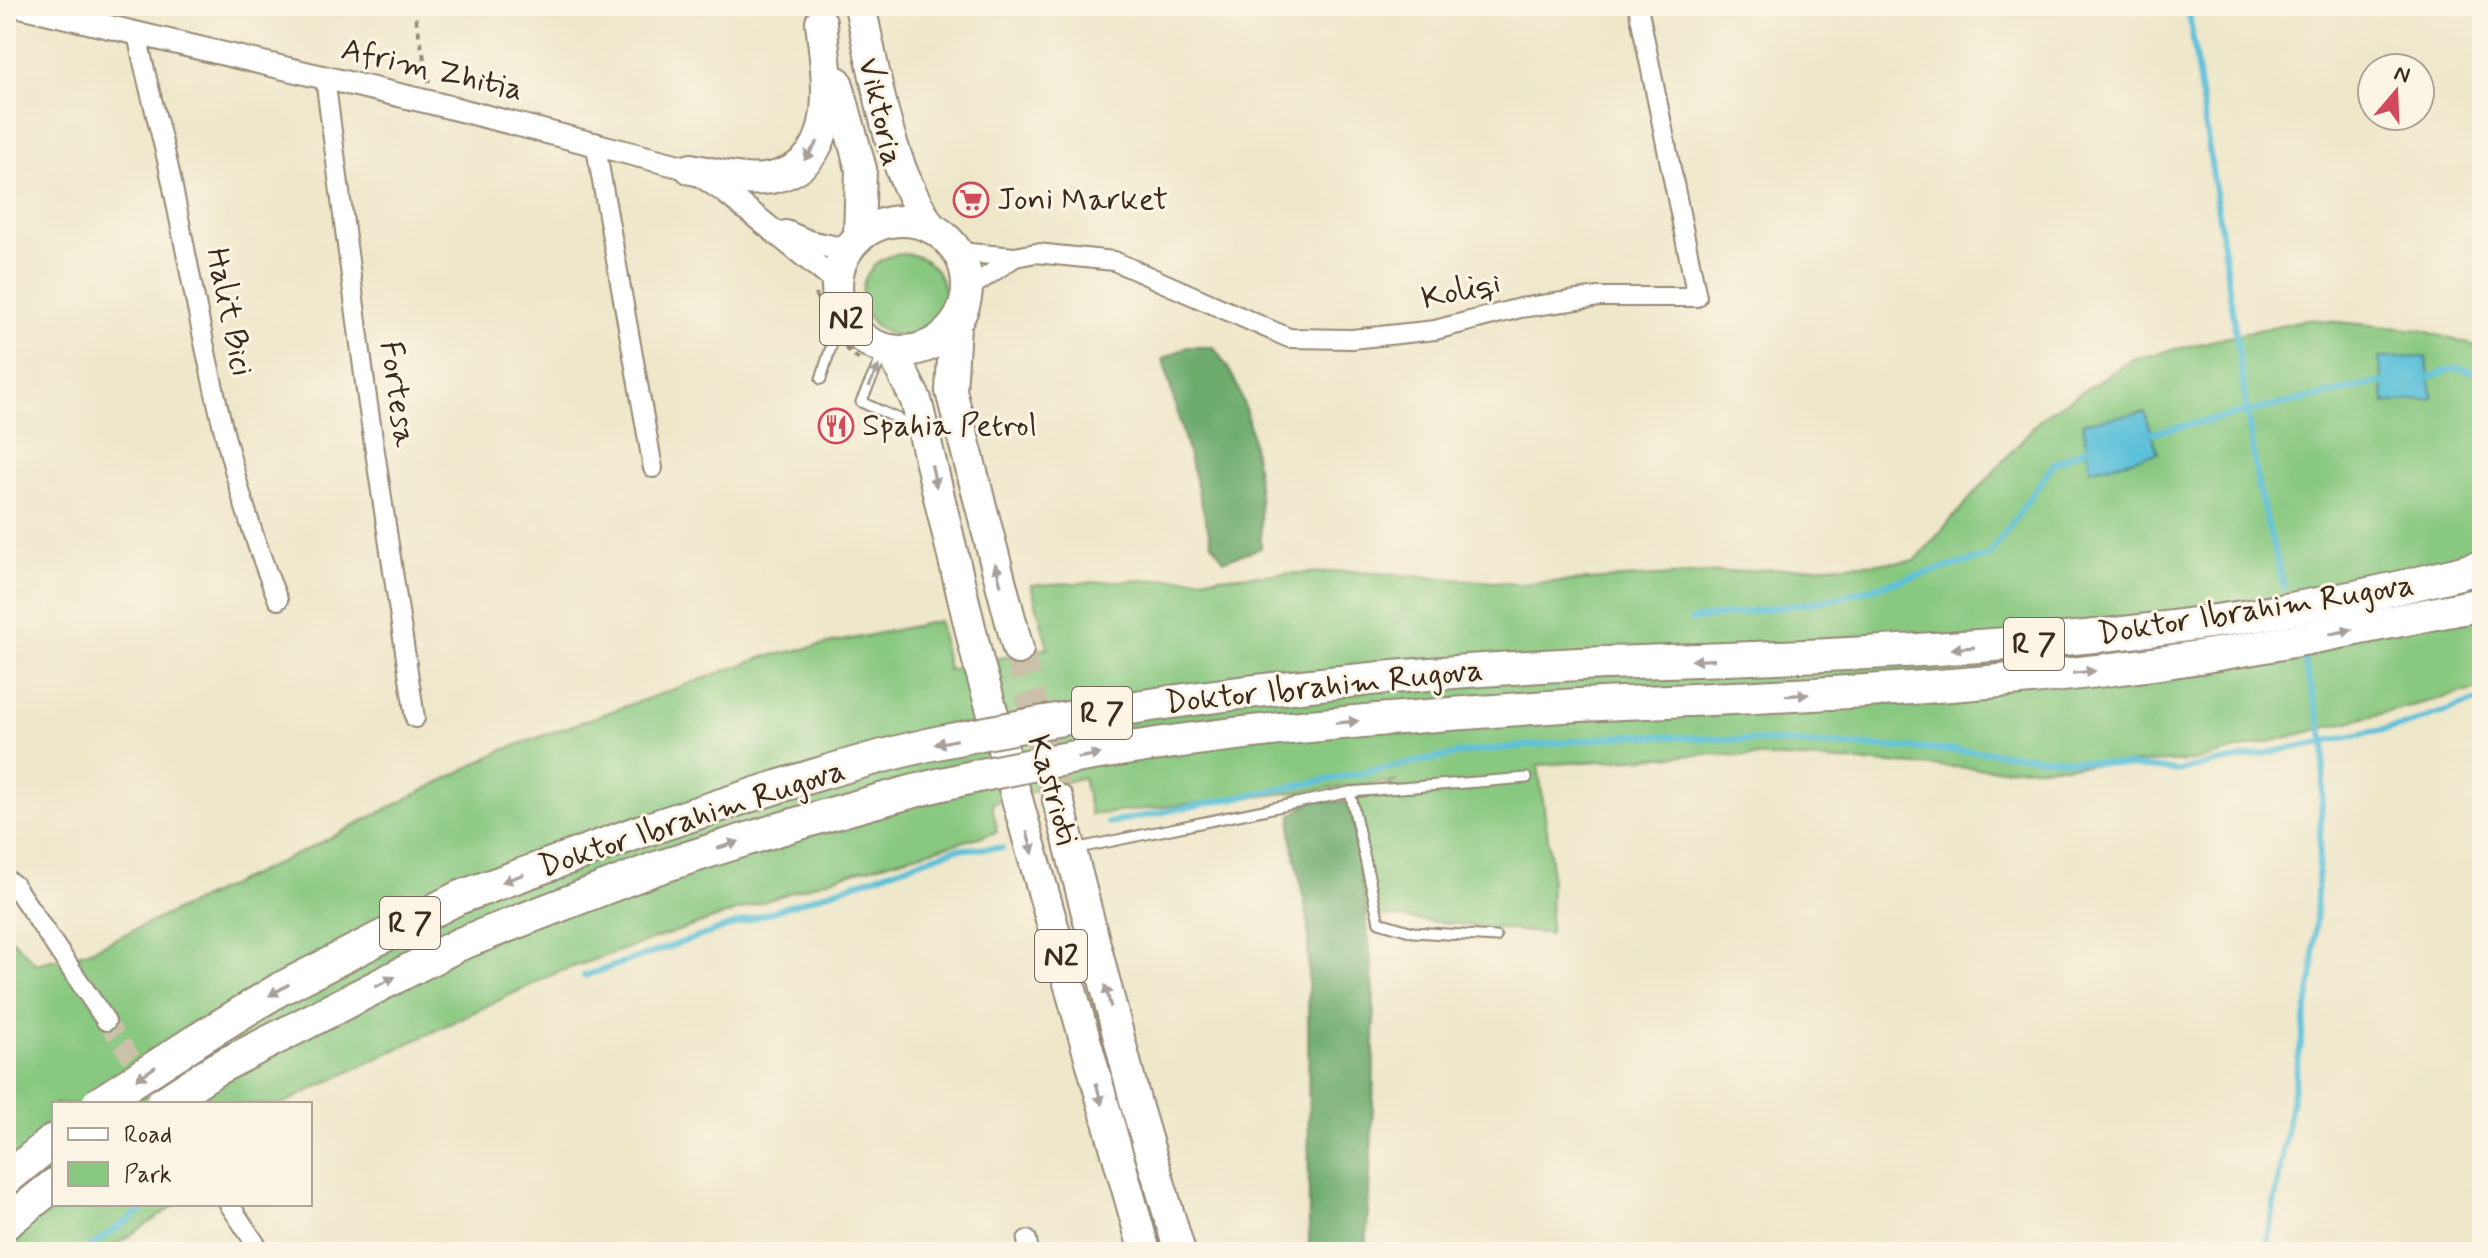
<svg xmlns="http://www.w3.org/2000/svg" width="2488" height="1258" viewBox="0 0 2488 1258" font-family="Mynerve,sans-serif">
<rect width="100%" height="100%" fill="#fcf5e5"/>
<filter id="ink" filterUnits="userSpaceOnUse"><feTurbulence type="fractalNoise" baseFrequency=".0125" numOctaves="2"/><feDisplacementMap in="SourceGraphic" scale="16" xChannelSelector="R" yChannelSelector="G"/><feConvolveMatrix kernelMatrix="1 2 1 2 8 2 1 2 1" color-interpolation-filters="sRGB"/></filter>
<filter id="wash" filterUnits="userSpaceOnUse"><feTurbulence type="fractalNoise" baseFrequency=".006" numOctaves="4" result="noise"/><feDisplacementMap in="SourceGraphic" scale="32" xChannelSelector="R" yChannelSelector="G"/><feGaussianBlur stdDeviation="1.8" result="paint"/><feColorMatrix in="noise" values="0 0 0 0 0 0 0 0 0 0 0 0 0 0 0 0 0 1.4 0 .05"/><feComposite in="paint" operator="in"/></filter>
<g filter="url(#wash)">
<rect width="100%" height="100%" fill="#eee7ca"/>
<g fill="#88c880" stroke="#62794f" stroke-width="2">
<circle cx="903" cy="295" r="41"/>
<path d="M2307 319 2421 330 2482 348V688L2194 761 1992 769 1708 754 1538 765 1551 859 1550 934 1364 914 1350 803 1397 781 1091 815 1083 777 992 803 997 832 836 877 558 972 282 1104H54V1204H177L105 1252H6V933L36 964 89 951 310 848 503 750 764 657 939 621 948 670 1048 647 1031 585 1349 571 1519 584 1915 561 2041 418 2133 359Z"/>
</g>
<g fill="#6eac6e" stroke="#546b46" stroke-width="2">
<path d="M1186 347H1214C1220 357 1229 368 1234 379 1255 422 1261 500 1261 548L1224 560 1212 543 1163 359Z"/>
<path d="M1314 799 1350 803C1359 872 1373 944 1374 1015 1375 1094 1370 1173 1366 1252H1309L1308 920 1291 836 1292 815Z"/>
</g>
<g fill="#5bc0d9" stroke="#4b757c" stroke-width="2">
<path d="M2426 357 2433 398 2385 404 2379 358Z"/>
<path d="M2145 412 2158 453 2090 470 2083 422Z"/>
</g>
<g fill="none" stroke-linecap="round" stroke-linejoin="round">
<g stroke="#5bc0d9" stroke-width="6">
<path d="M2188 6 2259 492 2284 587"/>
<path d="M2429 377 2457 368 2482 373"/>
<path d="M2152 433 2382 382"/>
<path d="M1691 620 1829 600 1989 556 2054 463 2088 448"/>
<path d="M1108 823 1468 752 1634 735 1987 752 2177 771 2403 726 2482 699"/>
<path d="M584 976 956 849 1002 848"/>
<path d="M83 1252 151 1204"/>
<path d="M2266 1252 2313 972 2325 742 2302 653"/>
</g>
</g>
</g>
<g filter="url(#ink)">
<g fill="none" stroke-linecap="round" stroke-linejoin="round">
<path stroke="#cac1a8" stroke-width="18" stroke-dasharray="18 9" stroke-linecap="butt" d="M106 1021 163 1104"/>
<path stroke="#cac1a8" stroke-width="30" stroke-dasharray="30 15" stroke-linecap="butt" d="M1018 649 1058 800"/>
<g stroke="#948874" stroke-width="13">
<g id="service">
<path d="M884 352 861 402 914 426"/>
<path d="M821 379 842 311"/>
<path d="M1350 792 1379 922 1413 932 1496 937"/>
<path d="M1074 849 1350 792 1527 778"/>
</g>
</g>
<g stroke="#948874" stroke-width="22">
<g id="minor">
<path d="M137 33C147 87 164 139 174 193 202 330 224 470 278 600"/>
<path d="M325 78 367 398 415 718"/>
<path d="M595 142 653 468"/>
<path d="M958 252 1015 257 1036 253 1114 261 1289 338 1352 339 1435 330 1520 308 1599 297H1697L1638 6"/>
<path d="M968 289 1015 257"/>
<path d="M6 879 14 885 106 1021"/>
<path d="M229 1204 261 1252"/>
<path d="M1027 1240 1029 1252"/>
</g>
</g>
<g stroke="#948874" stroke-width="26">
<g id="tertiary">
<path d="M20 6 433 103 691 169 724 191 837 282"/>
<path d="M786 232 809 242 847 250"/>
</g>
</g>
<g stroke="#948874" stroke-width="34">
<g id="trunk">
<path d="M860 6C877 82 887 161 930 226"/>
<path d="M837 82 861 169 859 237"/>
<path d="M691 169C713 173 742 182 764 179 845 169 827 78 821 22"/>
<circle cx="902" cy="286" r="65"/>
<path d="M955 325 951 391 1018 649"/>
<path d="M891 350 916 400 978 661 1145 1252"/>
<path d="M1058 800 1137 1108 1180 1252"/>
</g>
</g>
<g stroke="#948874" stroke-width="36">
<g id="motorway">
<path d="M1579 664C1882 654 2187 647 2482 567"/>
<path d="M1579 705C1755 697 1931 691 2106 670 2232 655 2357 629 2482 604"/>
<path d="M194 1042 280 989 458 898 639 832"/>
<path d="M216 1069 460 944 654 869"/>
<path d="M6 1179 54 1140"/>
<path d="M6 1223 54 1185"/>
</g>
</g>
<g stroke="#948874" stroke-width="4" stroke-dasharray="6 6" stroke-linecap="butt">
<path d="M413 6 429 82"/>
<path d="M816 294 823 324"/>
<path d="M845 348 863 363"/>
</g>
<use href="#service" stroke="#fff" stroke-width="9"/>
<use href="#minor" stroke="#fff" stroke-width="18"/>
<use href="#tertiary" stroke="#fff" stroke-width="22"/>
<use href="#trunk" stroke="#fff" stroke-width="30"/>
<use href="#motorway" stroke="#fff" stroke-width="32"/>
<g stroke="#948874" stroke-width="36" stroke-linecap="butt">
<g id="motorway-bridge">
<path d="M639 832C738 800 839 764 941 742 1151 698 1365 675 1579 664"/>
<path d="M654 869C748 838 842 809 938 785 1148 735 1365 719 1579 705"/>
<path d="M98 1104 194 1042"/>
<path d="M162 1104 216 1069"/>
</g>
</g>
<use href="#motorway-bridge" stroke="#fff" stroke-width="32"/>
</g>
<defs><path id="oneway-solid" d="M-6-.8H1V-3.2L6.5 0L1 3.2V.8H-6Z" transform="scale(2)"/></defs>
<g fill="#a79f9a">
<use href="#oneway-solid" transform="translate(811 151) rotate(126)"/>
<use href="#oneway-solid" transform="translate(874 376) rotate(-65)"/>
<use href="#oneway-solid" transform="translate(934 476) rotate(77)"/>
<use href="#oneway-solid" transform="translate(998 574) rotate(-105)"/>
<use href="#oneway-solid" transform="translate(2341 632) rotate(-11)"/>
<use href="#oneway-solid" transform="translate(1963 648) rotate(176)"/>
<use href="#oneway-solid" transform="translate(1703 660) rotate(178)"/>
<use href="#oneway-solid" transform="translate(2084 672) rotate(-6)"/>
<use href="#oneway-solid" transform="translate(1797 695) rotate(-3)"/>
<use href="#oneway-solid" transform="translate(1347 722) rotate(-5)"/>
<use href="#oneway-solid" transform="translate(946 742) rotate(168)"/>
<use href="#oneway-solid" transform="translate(1089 756) rotate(-9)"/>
<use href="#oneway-solid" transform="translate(1030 843) rotate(75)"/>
<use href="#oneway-solid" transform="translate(728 845) rotate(-18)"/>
<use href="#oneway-solid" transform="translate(513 878) rotate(160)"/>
<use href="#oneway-solid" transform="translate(385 982) rotate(-27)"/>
<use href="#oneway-solid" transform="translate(279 990) rotate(150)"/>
<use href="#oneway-solid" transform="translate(1108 996) rotate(-104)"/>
<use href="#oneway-solid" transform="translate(146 1073) rotate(147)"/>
<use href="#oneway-solid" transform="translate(1099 1094) rotate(75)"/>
</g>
</g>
<defs>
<g id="supermarket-ring" transform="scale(1.8)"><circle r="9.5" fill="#fcf5e5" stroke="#d1495b" stroke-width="1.5"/><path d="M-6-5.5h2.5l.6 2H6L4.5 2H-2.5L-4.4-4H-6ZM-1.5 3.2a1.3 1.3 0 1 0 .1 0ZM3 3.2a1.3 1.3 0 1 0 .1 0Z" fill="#d1495b"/></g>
<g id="restaurant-ring" transform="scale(1.8)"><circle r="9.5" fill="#fcf5e5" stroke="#d1495b" stroke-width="1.5"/><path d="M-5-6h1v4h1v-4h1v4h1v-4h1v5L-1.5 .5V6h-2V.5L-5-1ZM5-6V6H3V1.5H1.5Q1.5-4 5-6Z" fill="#d1495b"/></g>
</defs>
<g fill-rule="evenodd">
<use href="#supermarket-ring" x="971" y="200"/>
<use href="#restaurant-ring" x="836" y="426"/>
</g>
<g text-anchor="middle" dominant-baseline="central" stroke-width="6" stroke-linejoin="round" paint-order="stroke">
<g fill="#fcf5e5" stroke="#75675a" stroke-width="2">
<rect x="820" y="293" width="52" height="52" rx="6"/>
<rect x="2004" y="618" width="60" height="52" rx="6"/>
<rect x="1072" y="687" width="60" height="52" rx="6"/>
<rect x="380" y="897" width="60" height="52" rx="6"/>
<rect x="1035" y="930" width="52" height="52" rx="6"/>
</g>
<g font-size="30" font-weight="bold" fill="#3b2a1e">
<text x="846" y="319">N2</text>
<text x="2034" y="644">R 7</text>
<text x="1102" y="713">R 7</text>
<text x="410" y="923">R 7</text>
<text x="1061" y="956">N2</text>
</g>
<g font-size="32" fill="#3b2a1e" stroke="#fcf5e5">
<text transform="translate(432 70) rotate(13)">Afrim Zhitia</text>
<text transform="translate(880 112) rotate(77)">Viktoria</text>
<text transform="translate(1461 291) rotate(-13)">Koliqi</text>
<text transform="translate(229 312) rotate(78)">Halit Bici</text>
<text transform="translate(397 394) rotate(82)">Fortesa</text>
<text transform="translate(2256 610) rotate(-9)">Doktor Ibrahim Rugova</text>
<text transform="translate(1324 687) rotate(-6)">Doktor Ibrahim Rugova</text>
<text transform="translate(1052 790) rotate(74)">Kastrioti</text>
<text transform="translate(692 819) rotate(-18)">Doktor Ibrahim Rugova</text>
</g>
<g font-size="32" fill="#3b2a1e" stroke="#fcf5e5" text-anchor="start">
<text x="997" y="200">Joni Market</text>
<text x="862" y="426">Spahia Petrol</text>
</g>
</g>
<rect width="2488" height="1258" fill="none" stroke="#fcf5e5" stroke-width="32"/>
<rect x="52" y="1102" width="260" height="104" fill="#fcf5e5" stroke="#afa495" stroke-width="2"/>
<rect x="68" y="1128" width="40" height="12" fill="#ffffff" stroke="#afa495" stroke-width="2"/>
<text x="124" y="1142" font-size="24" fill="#3b2a1e">Road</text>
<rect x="68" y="1162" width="40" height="24" fill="#88c880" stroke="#afa495" stroke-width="2"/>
<text x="124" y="1182" font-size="24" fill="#3b2a1e">Park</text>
<g transform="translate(2396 92) rotate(19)"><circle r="38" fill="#fcf5e5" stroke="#afa495" stroke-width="2"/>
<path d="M0-6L14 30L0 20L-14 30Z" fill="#d1495b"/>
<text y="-12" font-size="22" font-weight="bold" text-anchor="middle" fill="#3b2a1e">N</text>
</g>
</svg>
